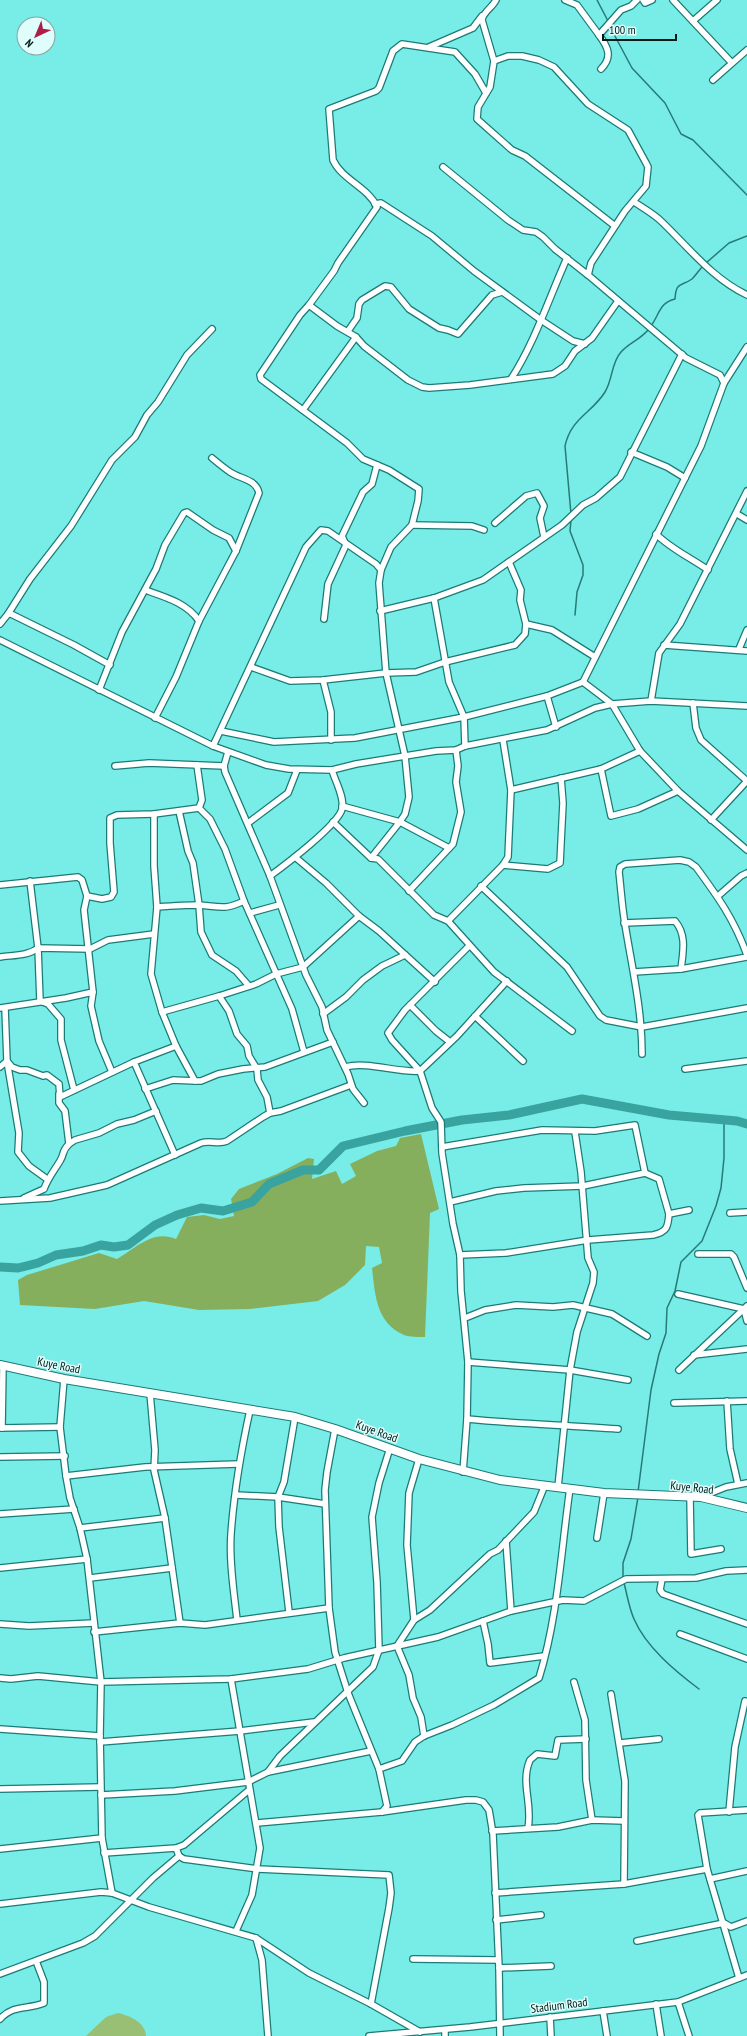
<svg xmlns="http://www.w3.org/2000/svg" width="747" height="2036" viewBox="0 0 747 2036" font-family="'PT Sans Narrow',sans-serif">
<rect width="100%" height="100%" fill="#78ece6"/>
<path fill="#98bf73" d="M118 2013C130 2016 145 2022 146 2036H86L106 2017Z"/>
<path fill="#85af5c" d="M421 1134 439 1209 430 1213 425 1337C419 1337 410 1337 404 1335 376 1323 375 1294 372 1268L382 1263 379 1247 366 1246 365 1265 345 1285 318 1301 249 1309 199 1310 144 1301 95 1309 20 1305 18 1280 27 1275 99 1253 117 1259C136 1248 153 1229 176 1239L187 1217 204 1215 220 1219 234 1216 231 1199 239 1189 277 1174 308 1158 314 1159 312 1179 336 1171 342 1184 356 1176 350 1164 377 1151 396 1146 400 1138Z"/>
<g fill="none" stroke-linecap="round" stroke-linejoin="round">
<g stroke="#287a77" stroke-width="1.5">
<path d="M597 0 608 21"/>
<path d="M609 25 632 68 665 103 681 134 693 140 747 195"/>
<path d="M706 263 729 243 747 236"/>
<path d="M651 326C659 315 660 302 675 299 676 281 681 287 692 279 696 275 699 270 703 266"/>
<path d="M571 514 565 446C571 418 592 413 605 392 613 379 611 363 621 352 630 342 640 340 649 329"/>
<path d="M571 520 570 531 583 565V575L577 592 575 615"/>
<path d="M638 1492 651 1390 659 1354 666 1333 667 1308 675 1291 681 1262 702 1241 716 1206 721 1188 724 1158V1120"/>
<path d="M623 1579V1563L631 1539 638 1497"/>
<path d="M624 1583C627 1594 629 1608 634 1619 646 1647 675 1671 699 1689"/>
</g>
<path stroke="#38a39f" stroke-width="9" d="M0 1267 18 1268 38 1263 56 1255 83 1251 101 1245 114 1247 128 1245 155 1225 177 1215 201 1208 223 1211 252 1202 269 1184 303 1170H319L343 1146 405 1131 462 1120 509 1115 582 1099 669 1115 737 1121 747 1124"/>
<g stroke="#1a7b77" stroke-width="8">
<g id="street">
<path d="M565 0 577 5 599 35"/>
<path d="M643 0 645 3 652 0"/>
<path d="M673 0 731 62"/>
<path d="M693 21 717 0"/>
<path d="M429 47 473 28 482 16"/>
<path d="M494 61 482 20C483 12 492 8 496 0"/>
<path d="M601 69C613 57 608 47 599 35L621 10 631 6 637 0"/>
<path d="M713 80 747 50"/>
<path d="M634 202C643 208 654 214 662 222 689 248 713 279 747 295"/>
<path d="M375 204 381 203 432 236 474 271 541 320 573 341 585 344"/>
<path d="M588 275 591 263 625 211 646 186 648 167 646 163 628 130 588 104 554 67 539 60 522 56H508L494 61 490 87 478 107 477 119 512 150 525 156 615 226"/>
<path d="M309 305 334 271 338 263 377 207C368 187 342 180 333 160L329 109 376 91 379 88 393 51 402 44 455 52 475 74 486 93"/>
<path d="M348 331 357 318 359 304 362 300 385 286 391 287 409 309 439 328 448 330 458 334 492 295 502 292"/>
<path d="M511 379C535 342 549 298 567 258"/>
<path d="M724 383 747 347"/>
<path d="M303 410 356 337"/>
<path d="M631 452 667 467 685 478"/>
<path d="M737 514 747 520"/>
<path d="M495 523 526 496 537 493 544 506 540 518 544 537"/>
<path d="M412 525 472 526 484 530"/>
<path d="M656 534C671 549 691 558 708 570"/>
<path d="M145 590C165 597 187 603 199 621"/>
<path d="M434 598 449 682 464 717 465 746"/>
<path d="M380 611 434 598 483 580 562 525 583 505 596 498 620 477 682 354"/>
<path d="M8 614 30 579 71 526 112 460 135 437 147 415 158 402 187 355 212 329"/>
<path d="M324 619 328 584 346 545 342 536 363 492 372 484 377 465"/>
<path d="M0 624 8 614H11L74 645 110 665"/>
<path d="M526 624 552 630 595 657"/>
<path d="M0 640 213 746 266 765 289 769 332 770 356 764 436 751 456 750 465 746 547 730 595 708 612 704 651 701 747 706"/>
<path d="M664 645 747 651"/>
<path d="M739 649 747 630"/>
<path d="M251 667 290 681 323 680 386 673 416 672 445 662 515 645 525 634 526 624 520 600 521 590 509 562"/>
<path d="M323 680 331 712V740"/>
<path d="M583 682 612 704 640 751 678 791 747 850"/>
<path d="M99 690 122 632 156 569 165 545 184 513 187 512 213 530 229 538 236 551"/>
<path d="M547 696 556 727"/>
<path d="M651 701 659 653 680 624 747 491"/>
<path d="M693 703 696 728 701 740 747 781 711 820"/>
<path d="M155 718 176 677 199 621 236 551 259 493C256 479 240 479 230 472 224 468 218 463 212 458"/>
<path d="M221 731 274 742 355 738 464 717 547 696 583 682 701 446 724 383 720 375 686 358 588 275 555 249 543 237 536 232 523 230 508 220 443 167"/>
<path d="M213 746 306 547 321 530 328 531 376 564 381 570"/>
<path d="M228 752 224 766 225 772 270 876 306 975 322 1007 327 1030 348 1074 353 1089 364 1103"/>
<path d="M115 766 149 763 224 766"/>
<path d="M601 769 611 816 638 809 678 791"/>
<path d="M511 790 601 769 640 751"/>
<path d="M342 806 400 822 449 848"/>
<path d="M199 808 210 819 225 849 244 901 292 1009 304 1052"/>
<path d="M179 811 188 851 193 863 199 905 201 932 212 955 236 971 249 986"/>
<path d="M154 814V866L157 907 151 974 162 1012 176 1046 195 1081H201L218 1074 243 1069 265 1067 333 1042"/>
<path d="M333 822 371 858 378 859 434 915 448 921 494 972 572 1031"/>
<path d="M248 823 288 793 297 770"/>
<path d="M295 857 326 883 359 916 379 931 435 982"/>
<path d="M371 858 399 823 405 814 409 797 405 756 386 673 379 583 381 570 391 547 412 525 418 501 419 489 389 470 363 459 347 443 261 379 260 375 300 315 309 305 337 326 356 337 364 346 408 380 422 387 429 388 470 385 553 374 565 366 575 351 592 338 618 301"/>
<path d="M503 865 548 869 560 863 563 803 561 778"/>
<path d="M270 876C285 865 338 825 342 809 345 798 335 781 332 770"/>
<path d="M30 881 38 948 40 1001 48 1004 61 1019V1040L74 1090"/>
<path d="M0 885 78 877 82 880 87 896 84 910 93 992 91 1006 99 1041 112 1072"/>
<path d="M481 886 567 967 600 1016 606 1020 642 1027 747 1008"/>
<path d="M409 891 453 844 461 812 456 782 458 766 456 750"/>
<path d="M87 896 102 899 111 897 114 892 110 843V818L117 815 154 814 199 808 202 800 197 765"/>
<path d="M718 896 741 876 747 873"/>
<path d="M157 907C171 906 185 905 198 905 219 906 223 911 244 901"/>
<path d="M250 913 279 905"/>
<path d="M448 921 503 865 508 857 511 790 503 740"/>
<path d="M624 923 675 921C687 935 683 952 681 969"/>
<path d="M0 957C13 955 28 956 38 948L90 949 108 940 154 934"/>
<path d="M634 972 681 969 747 957"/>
<path d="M219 996 229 1011 237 1034 247 1046 249 1056 257 1069 258 1080 267 1097 270 1113"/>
<path d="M410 1005 436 1031 450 1042"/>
<path d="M0 1008 66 998 93 992"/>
<path d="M5 1008 7 1061 19 1133 18 1152 29 1166 47 1179"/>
<path d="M162 1012 219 996 256 984 276 974 303 967 359 916"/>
<path d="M323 1014 346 997 363 980 382 966 405 955"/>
<path d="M475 1016 523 1061"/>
<path d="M642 1054C642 1009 632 968 625 924 622 907 621 889 619 872L620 867 625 864 680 860 689 862 696 867C718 897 734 919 747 955"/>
<path d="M134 1062 175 1155"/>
<path d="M0 1067 7 1061 12 1067 20 1070H27L43 1076 47 1075 59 1084 60 1097 134 1062 176 1046"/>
<path d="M345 1067C367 1061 398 1073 420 1071L457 1036 507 981"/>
<path d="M685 1069 747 1061"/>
<path d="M145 1089 173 1080 195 1081"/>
<path d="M69 1144 75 1140 99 1133 117 1124 134 1120 156 1111"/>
<path d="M442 1147 542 1130 595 1131 635 1125 645 1173"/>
<path d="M24 1198 44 1189C48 1178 54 1171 60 1161 65 1153 61 1152 69 1144L65 1111 59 1103V1094"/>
<path d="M0 1201 50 1198 107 1185 201 1143C210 1140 219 1145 227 1141L263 1117 270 1113 281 1111 351 1085"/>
<path d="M450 1202 496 1191 524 1188 583 1186 645 1173 659 1179 669 1214"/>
<path d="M730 1213 747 1212"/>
<path d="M698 1254H731L734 1257 747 1288"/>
<path d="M460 1255 506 1253 588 1240 653 1235C667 1232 668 1227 669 1214L689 1210"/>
<path d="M678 1294 744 1309 747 1321"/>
<path d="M465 1318 485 1310 516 1305 553 1307 573 1305 612 1314 647 1336"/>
<path d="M694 1355 747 1349"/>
<path d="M468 1362 570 1370 628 1380"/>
<path d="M679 1370 747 1306"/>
<path d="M64 1379 60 1427 66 1476 70 1498 80 1528 87 1559 101 1682 100 1736 102 1838 112 1893"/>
<path d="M150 1393 155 1450 154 1470 165 1518 180 1623"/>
<path d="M727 1401 730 1449 738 1484"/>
<path d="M674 1403 747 1401"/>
<path d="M467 1419C518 1424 568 1425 618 1429"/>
<path d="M0 1428 60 1427"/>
<path d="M2 1428 3 1366"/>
<path d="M335 1429 327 1472 325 1490 329 1608 335 1652 348 1693 379 1769 387 1806 382 1812"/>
<path d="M0 1457 65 1456"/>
<path d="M463 1472 467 1419 468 1362 461 1291 460 1255 453 1224 442 1153 441 1122 432 1108 420 1071 392 1040 388 1033 405 1010 469 946"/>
<path d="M66 1476 145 1467 238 1464"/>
<path d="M558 1487 570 1370 577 1332 593 1283 594 1272 588 1258 581 1172 575 1132"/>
<path d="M236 1495 278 1497 325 1504"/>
<path d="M690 1497 691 1554 721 1549"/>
<path d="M701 1497 726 1487 747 1483"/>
<path d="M0 1514 74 1509"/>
<path d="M80 1528 165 1518"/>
<path d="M597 1538 604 1493"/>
<path d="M506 1541 511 1611"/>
<path d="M0 1568 87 1559"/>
<path d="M90 1578 172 1568"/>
<path d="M662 1579 660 1590 663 1594 747 1624"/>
<path d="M289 1612 279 1527 278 1497 284 1482 295 1417"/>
<path d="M237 1620C234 1592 229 1562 231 1534 234 1492 241 1451 250 1410"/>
<path d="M414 1620 407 1545 409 1493 419 1459"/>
<path d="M483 1621 488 1644 490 1663 544 1656"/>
<path d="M0 1624 29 1626 94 1623"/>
<path d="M94 1632 180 1623 205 1625 329 1608"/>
<path d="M680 1634 747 1659"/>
<path d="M0 1678 11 1679 38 1676 101 1682 231 1679 308 1669 344 1658 438 1637 511 1611 563 1600 584 1601 626 1579 696 1578 726 1571 747 1570"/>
<path d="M231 1679 260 1848 252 1895 236 1931"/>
<path d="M574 1682 585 1720 586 1780 592 1820"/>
<path d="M611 1694 625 1781 624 1884"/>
<path d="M0 1729 100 1736"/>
<path d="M424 1736 421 1717 413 1698 409 1675 397 1646 414 1620 430 1610 490 1554 498 1550 534 1512 545 1485"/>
<path d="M100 1742 240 1731 314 1722"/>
<path d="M620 1743 659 1739"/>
<path d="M379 1769 402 1761 415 1742 424 1736 452 1725 494 1705 539 1678C558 1617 561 1551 570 1488"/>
<path d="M268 1772 280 1756 373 1667 379 1650 377 1582 372 1517 379 1483 390 1448"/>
<path d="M0 1789 100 1787"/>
<path d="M101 1795 175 1791 248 1782 268 1772 371 1751"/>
<path d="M729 1812 735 1747 745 1701"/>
<path d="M257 1823 382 1812 466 1800H476L483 1802 489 1810 493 1834 499 1968 500 2036"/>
<path d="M528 1828C533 1804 520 1783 530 1760L537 1754 555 1756 558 1740 586 1739"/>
<path d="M492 1831 558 1827 592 1820 624 1821"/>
<path d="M176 1848 179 1856 184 1859 258 1869 389 1875 391 1893 389 1908 371 2004"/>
<path d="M0 1849 102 1838"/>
<path d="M104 1853 176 1848 184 1845 249 1790"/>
<path d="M710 1879 747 1871"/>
<path d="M495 1893 624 1884 707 1869"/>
<path d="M0 1904 101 1892 112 1893 149 1907 256 1938 309 1973 371 2004 420 2032"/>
<path d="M496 1920 541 1915"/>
<path d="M256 1938 262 1960 268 2036"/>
<path d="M637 1941 724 1923 731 1927 747 1921"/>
<path d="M413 1959 498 1960"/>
<path d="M499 1968 551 1966"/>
<path d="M0 1974 83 1943 95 1936 153 1878 179 1856"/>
<path d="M739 1978 707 1869 698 1815 700 1813 747 1810"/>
<path d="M678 2002 689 2036"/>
<path d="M656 2004 661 2036"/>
<path d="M603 2011 607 2036"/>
<path d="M550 2017 551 2036"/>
<path d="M0 2019C14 2004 27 2010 44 2003V1982L36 1961"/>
<path d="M445 2030V2036"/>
<path d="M369 2036 470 2027 678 2002 747 1975"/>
</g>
</g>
<g stroke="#1a7b77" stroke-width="10">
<path id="secondary" d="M0 1365 64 1379 295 1417 335 1429 419 1459 500 1480 604 1493 701 1497 747 1508"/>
</g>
<use href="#street" stroke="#fff" stroke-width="5.5"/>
<use href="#secondary" stroke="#fff" stroke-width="8"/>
</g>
<g text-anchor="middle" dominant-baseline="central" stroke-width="3" stroke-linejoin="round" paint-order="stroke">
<g font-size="12" fill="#021b19" stroke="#dffefb">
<text transform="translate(59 1365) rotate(11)">Kuye Road</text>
<text transform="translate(377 1431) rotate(20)">Kuye Road</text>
<text transform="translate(692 1487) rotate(6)">Kuye Road</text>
<text transform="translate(559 2005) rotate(-7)">Stadium Road</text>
</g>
</g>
<g transform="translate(36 36) rotate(224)"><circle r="19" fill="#dffefb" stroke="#87a3a1"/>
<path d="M0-3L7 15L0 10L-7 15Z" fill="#af1c48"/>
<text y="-6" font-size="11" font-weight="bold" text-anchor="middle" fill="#021b19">N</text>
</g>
<path d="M603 34v6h73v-6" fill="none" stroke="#021b19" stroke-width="2"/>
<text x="609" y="34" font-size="12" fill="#021b19" stroke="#dffefb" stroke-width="3" paint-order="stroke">100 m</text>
</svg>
